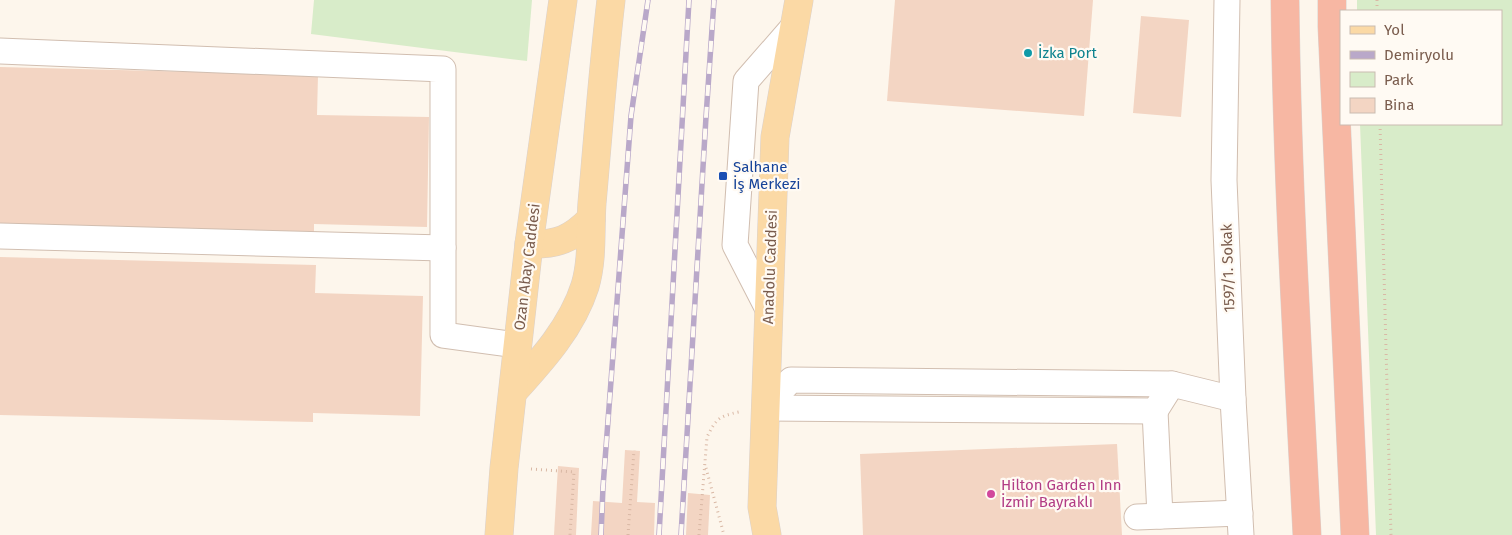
<svg xmlns="http://www.w3.org/2000/svg" width="1512" height="535" viewBox="0 0 1512 535" font-family="'Fira Sans',sans-serif">
<rect width="100%" height="100%" fill="#fdf6ec"/>
<g fill="#d8ecc9">
<path d="M314 0H532L527 61 311 34Z"/>
<path d="M1357 0H1512V535H1376L1360 124H1501V11H1357Z"/>
</g>
<g fill="#f3d5c3">
<path d="M895 0H1093L1084 116 887 101Z"/>
<path d="M1141 16 1189 20 1181 117 1133 113Z"/>
<path d="M0 67 318 75 317 115 429 117 427 227 314 224V234L0 226Z"/>
<path d="M0 257 316 265 315 293 423 296 420 416 313 413V422L0 415Z"/>
<path d="M1117 444 1122 535H863L860 454Z"/>
<path d="M625 450 640 451 637 502 655 503 654 535H591L593 501 622 503Z"/>
<path d="M558 466 579 468 576 535H554Z"/>
<path d="M688 493 710 495 708 535H686Z"/>
</g>
<g fill="none" stroke-linecap="round" stroke-linejoin="round">
<g stroke="#d1beb0" stroke-width="27">
<g id="minor">
<path d="M1227 0 1224 180 1233 399 1241 535"/>
<path d="M0 51 443 69V335L517 345"/>
<path d="M0 236 443 248"/>
<path d="M769 311 735 245 746 81 794 26"/>
<path d="M765 408 791 380 1172 384 1233 399"/>
<path d="M765 408 1155 411 1172 384"/>
<path d="M1155 411 1160 516"/>
<path d="M1137 517 1240 513"/>
</g>
</g>
<g stroke="#dad1cd" stroke-width="29">
<g id="major">
<path d="M529 244C557 245 572 239 591 219"/>
<path d="M513 392C542 360 572 327 585 286 593 259 590 231 592 203 598 136 603 68 611 0"/>
<path d="M499 535 504 468 529 244 563 0"/>
<path d="M767 535 762 507 775 137 799 0"/>
</g>
</g>
<g stroke="#dad1cd" stroke-width="29">
<g id="highway">
<path d="M1285 0C1287 179 1298 357 1307 535"/>
<path d="M1332 0V26L1355 535"/>
</g>
</g>
<g stroke="#d9b8a5" stroke-width="3" stroke-dasharray="1 4" stroke-linecap="butt">
<path d="M1377 0V11"/>
<path d="M1380 124 1391 535"/>
<path d="M706 468 724 535"/>
<path d="M531 469 574 472 570 535"/>
<path d="M628 535 634 450"/>
<path d="M699 535 707 437C716 419 719 416 739 412"/>
</g>
<use href="#minor" stroke="#fff" stroke-width="25"/>
<use href="#major" stroke="#fbd9a5" stroke-width="28"/>
<use href="#highway" stroke="#f7b7a3" stroke-width="28"/>
<g stroke="#b9a8c9" stroke-width="5.5">
<g id="rail">
<path d="M601 535 603 487 631 116 648 0"/>
<path d="M659 535 689 0"/>
<path d="M681 535 706 117 714 0"/>
</g>
</g>
<use href="#rail" stroke="#fffaf3" stroke-width="4" stroke-dasharray="11" stroke-linecap="butt"/>
</g>
<circle fill="#0f9aa8" stroke="#fffaf3" stroke-width="2" cx="1028" cy="53" r="5"/>
<rect fill="#1a4fb4" stroke="#fffaf3" stroke-width="2" x="718" y="171" width="10" height="10" rx="2.5"/>
<circle fill="#d1479c" stroke="#fffaf3" stroke-width="2" cx="991" cy="494" r="5"/>
<g text-anchor="middle" dominant-baseline="central" stroke-width="4.5" stroke-linejoin="round" paint-order="stroke">
<g font-size="15" fill="#0d838f" stroke="#fffaf3" text-anchor="start">
<text x="1038" y="53">İzka Port</text>
</g>
<g font-size="15" fill="#164399" stroke="#fffaf3" text-anchor="start">
<text x="733" y="167">Salhane<tspan x="733" dy="17">İş Merkezi</tspan></text>
</g>
<g font-size="15" fill="#7a5c4d" stroke="#fffaf3">
<text transform="translate(527 267) rotate(-83)">Ozan Abay Caddesi</text>
<text transform="translate(770 267) rotate(-88)">Anadolu Caddesi</text>
<text transform="translate(1228 268) rotate(-92)">1597/1. Sokak</text>
</g>
<g font-size="15" fill="#b23c85" stroke="#fffaf3" text-anchor="start">
<text x="1001" y="485">Hilton Garden Inn<tspan x="1001" dy="17">İzmir Bayraklı</tspan></text>
</g>
</g>
<rect x="1340" y="10" width="162" height="115" fill="#fffaf3" stroke="#cabbb1"/>
<rect x="1350" y="26" width="25" height="8" fill="#fbd9a5" stroke="#cabbb1"/>
<text x="1384" y="35" font-size="15" fill="#7a5c4d">Yol</text>
<rect x="1350" y="51" width="25" height="8" fill="#b9a8c9" stroke="#cabbb1"/>
<text x="1384" y="60" font-size="15" fill="#7a5c4d">Demiryolu</text>
<rect x="1350" y="72" width="25" height="15" fill="#d8ecc9" stroke="#cabbb1"/>
<text x="1384" y="85" font-size="15" fill="#7a5c4d">Park</text>
<rect x="1350" y="98" width="25" height="15" fill="#f3d5c3" stroke="#cabbb1"/>
<text x="1384" y="110" font-size="15" fill="#7a5c4d">Bina</text>
</svg>
